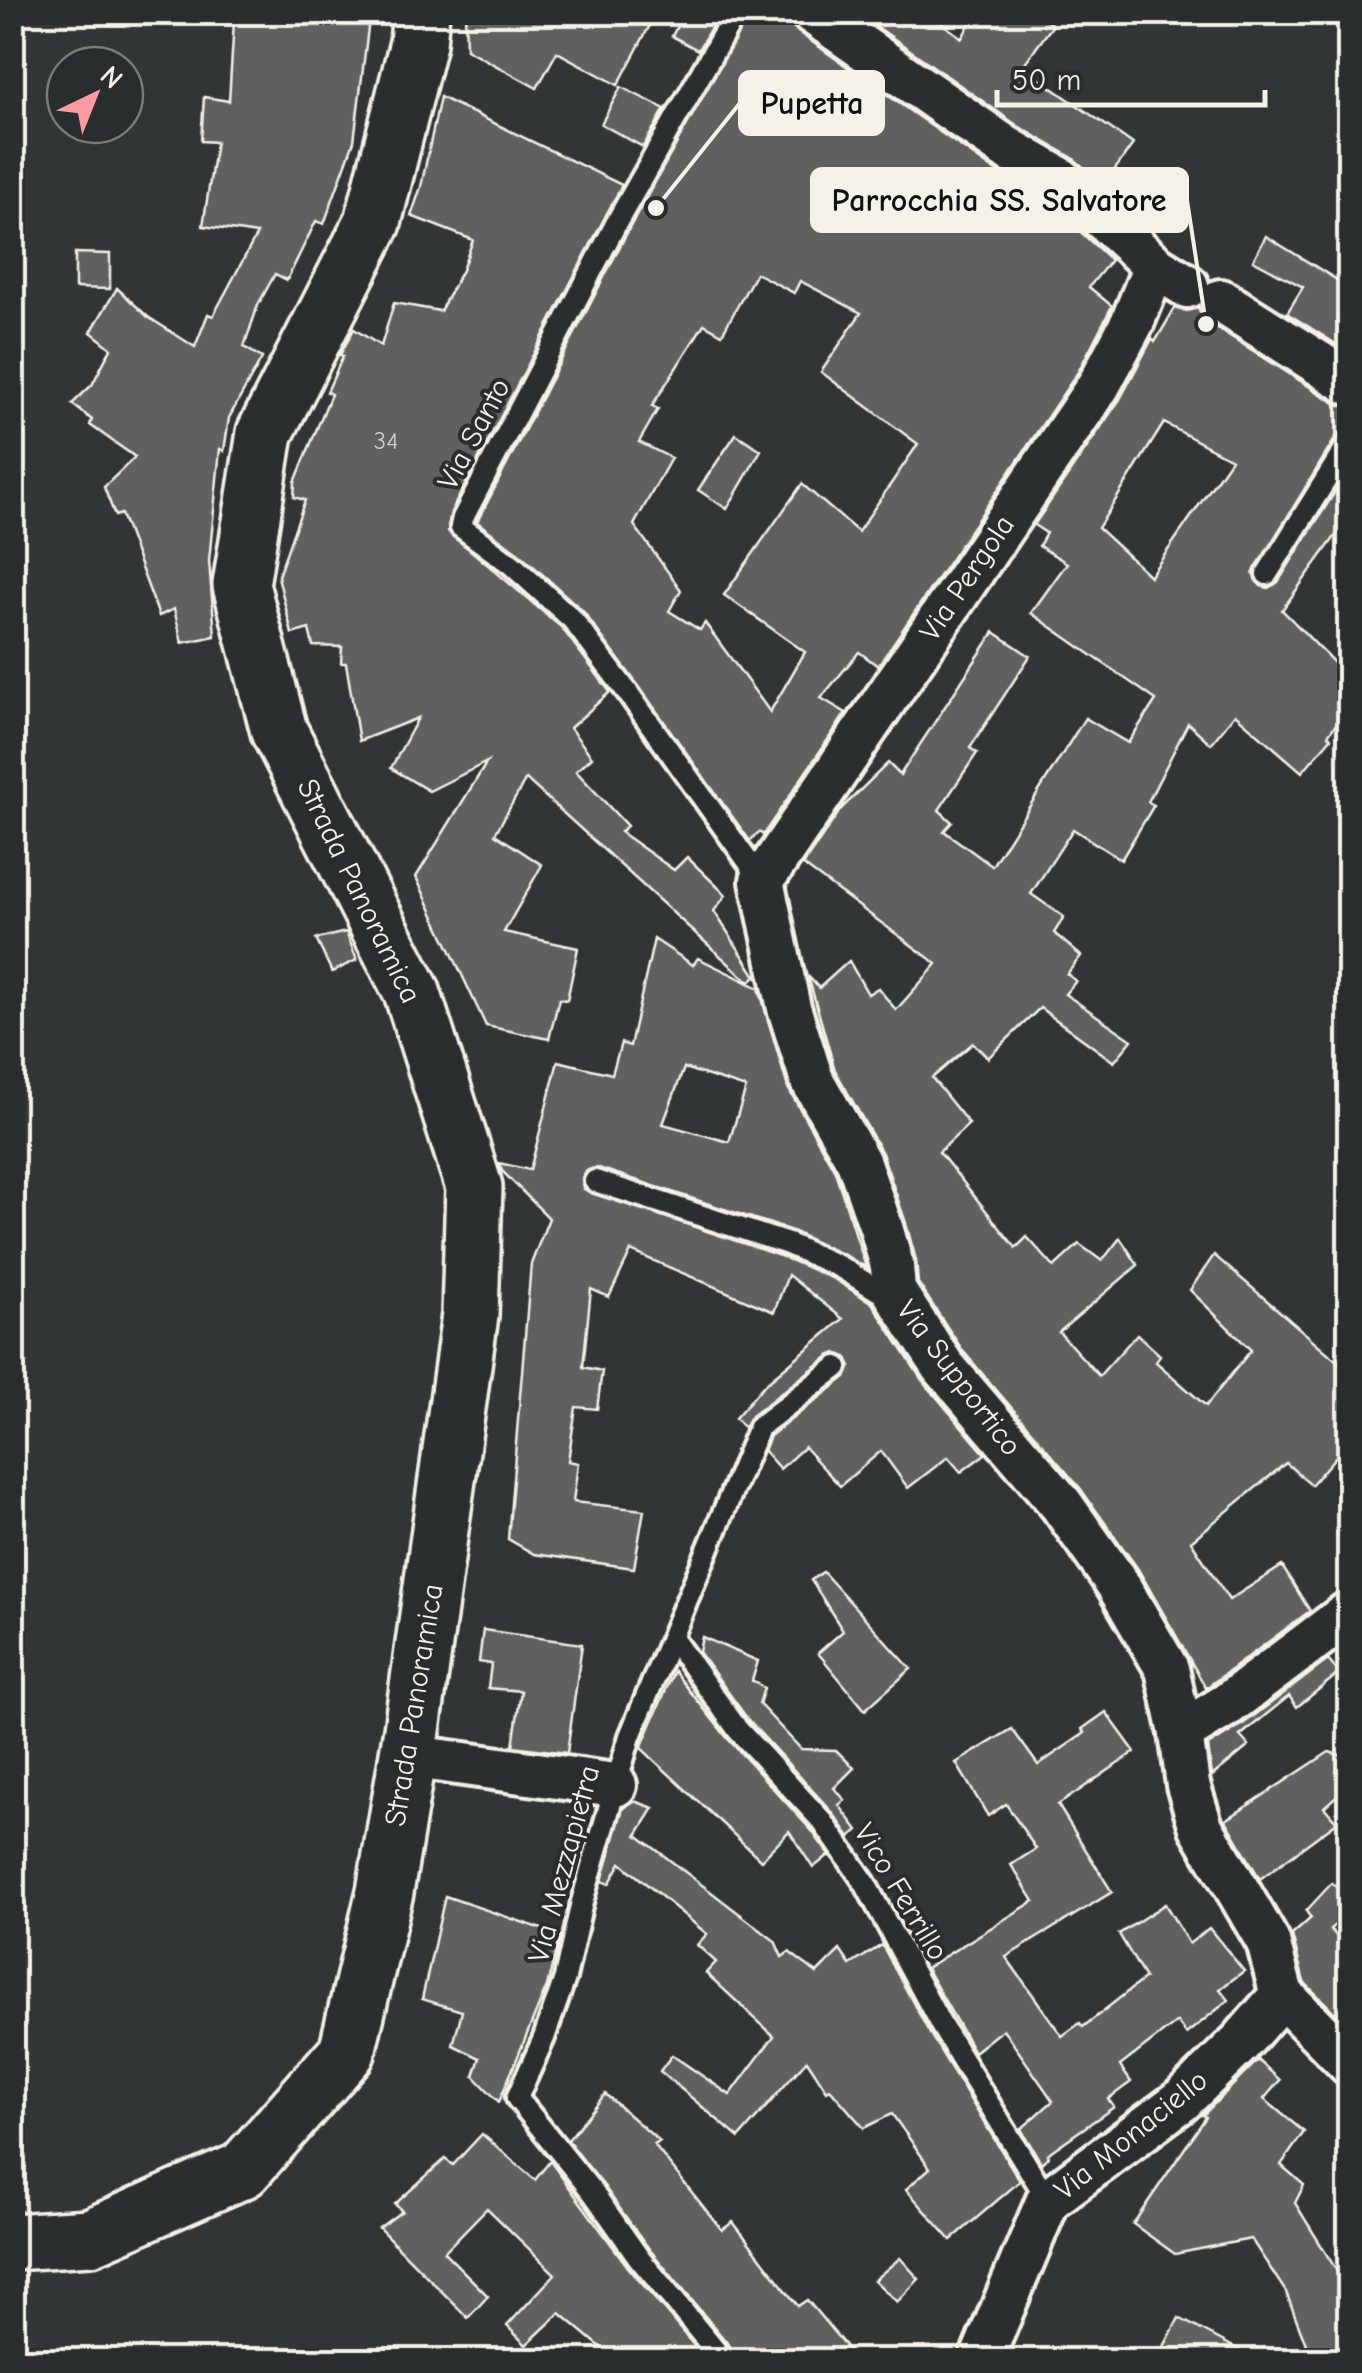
<svg xmlns="http://www.w3.org/2000/svg" width="1362" height="2373" viewBox="0 0 1362 2373" font-family="'Comic Neue',sans-serif">
<rect width="100%" height="100%" fill="#323535"/>
<filter id="ink" filterUnits="userSpaceOnUse"><feTurbulence type="fractalNoise" baseFrequency=".01" numOctaves="2"/><feDisplacementMap in="SourceGraphic" scale="20" xChannelSelector="R" yChannelSelector="G"/><feConvolveMatrix kernelMatrix="1 2 1 2 8 2 1 2 1" color-interpolation-filters="sRGB"/></filter>
<g filter="url(#ink)">
<g fill="#5f605f" stroke="#f4f1e8" stroke-width="2.5" fill-rule="evenodd">
<path d="M240 12H370L354 141 324 224 316 221 287 280 275 274 258 305 244 347 262 358 229 418 224 451 220 449 209 561 215 636 182 643 174 609 159 616 121 514 115 516 104 487 135 457 90 425 92 420 72 404 92 385 111 348 91 332 117 288 148 317 195 347 208 314 213 316 257 234 203 226 216 142 201 141 204 97 229 101 234 21H239Z"/>
<path d="M465 12H626L650 25 618 85 557 52 537 88 466 49Z"/>
<path d="M685 12H720L698 50 672 36Z"/>
<path d="M750 12H787L790 23 798 32 991 168 1045 199 1111 260 1089 287 1112 306 1078 372 878 666 859 652 821 698 846 713 763 835 759 832 750 841 583 611 520 554 477 522 630 227ZM756 273 794 293 800 281 861 313 821 372 918 444 858 532 802 484 724 595 805 652 770 712 705 623 700 630 669 611 681 590 634 525 671 458 639 442 658 409 652 406 704 324 722 334Z"/>
<path d="M856 12H926L962 38 976 12H1033L1053 25 1022 67 1133 144 1104 185 1073 158 1018 126Z"/>
<path d="M621 87 665 109 643 147 601 124Z"/>
<path d="M440 97 622 185 451 512 448 531 562 628 610 692 570 728 592 757 576 771 627 826 620 832 674 870 687 857 726 895 714 911 756 976 749 982 526 779 495 834 542 865 504 932 578 948 567 1000 559 999 549 1039 486 1026 416 877 487 762 429 791 391 768 418 718 359 741 346 663H341L342 647 313 646 309 629 292 634 278 576 305 500 294 497 295 482 331 394 327 392 343 356 340 355 354 329 381 346 394 303 440 311 462 270 473 240 411 216 421 187Z"/>
<path d="M1266 236 1350 288V353L1287 313 1303 287 1253 260Z"/>
<path d="M75 253 110 254V289L75 288Z"/>
<path d="M1175 308 1187 311 1198 308 1208 322 1337 404 1350 408V427L1338 434 1253 574 1261 586 1268 588 1278 582 1350 468V516L1282 610 1350 679V705L1328 735 1331 738 1302 772 1235 714 1211 744 1188 723 1148 802 1154 805 1121 860 1073 829 1031 894 1064 917 1054 933 1081 956 1067 974 1076 981 1065 994 1132 1040 1114 1062 1040 1008 988 1058 973 1043 932 1078 969 1124 939 1152 1016 1248 1027 1237 1054 1267 1079 1244 1102 1261 1120 1238 1138 1265 1059 1332 1099 1376 1137 1334 1160 1355 1156 1362 1206 1406 1251 1350 1190 1290 1214 1255 1350 1372V1440L1311 1485 1286 1463 1191 1541 1229 1600 1282 1566 1310 1611 1206 1688 1138 1569 1080 1488 963 1351 918 1283 916 1260 905 1220 882 1153 835 1070 808 976 819 988 849 961 868 994 878 988 896 1010 937 964 803 865 841 809 888 763 900 775 994 632 1030 656 970 748 977 753 939 810 952 822 944 831 992 866 1085 718 1128 743 1156 700 1031 613 1067 563 1039 546 1046 533 1034 525 1120 399 1152 339 1155 342ZM1164 423 1231 459 1150 576 1098 528Z"/>
<path d="M736 434 761 450 727 509 698 490Z"/>
<path d="M346 932 357 960 332 972 316 939Z"/>
<path d="M654 939 693 965 698 958 759 988 788 1088 835 1171 866 1267 792 1231 599 1168 585 1172 582 1178 584 1189 783 1257 834 1279 872 1303 922 1380 985 1454 961 1472 948 1457 908 1488 881 1451 840 1486 804 1447 780 1469 764 1451 770 1436 846 1377 851 1366 847 1358 836 1353 829 1356 751 1416 744 1428 735 1418 765 1384 843 1319 788 1275 774 1312 631 1251 609 1297 591 1289 583 1367 602 1371 597 1409 576 1407 568 1461 578 1463 573 1502 644 1510 634 1568 534 1554 508 1539 531 1264 549 1218 502 1171 499 1163 530 1170 558 1061 612 1074 621 1043 630 1046ZM684 1068 746 1088 729 1142 663 1124Z"/>
<path d="M823 1572 911 1669 865 1710 818 1653 843 1631 811 1580Z"/>
<path d="M483 1630 582 1644 567 1753 513 1746 521 1691 488 1688 491 1664 479 1662Z"/>
<path d="M702 1637 758 1661 752 1681 764 1688 759 1704 801 1749 836 1750 854 1768 834 1788 845 1800 839 1805 858 1830 850 1837 833 1813 749 1721 699 1652Z"/>
<path d="M1328 1660 1339 1673 1297 1707 1289 1696 1240 1736 1249 1746 1212 1776 1208 1746 1243 1724Z"/>
<path d="M674 1671 728 1739 812 1831 829 1855 813 1868 789 1831 761 1860 641 1748Z"/>
<path d="M1106 1712 1135 1752 1058 1805 1112 1892 1006 1957 1062 2036 1080 2023 1083 2027 1145 1978 1119 1934 1165 1904 1189 1944 1209 1928 1244 1971 1220 1989 1229 2000 1186 2034 1177 2022 1120 2066 1131 2082 1108 2099 1114 2107 1047 2154 1048 2157 1041 2163 1021 2129 1053 2101 1003 2029 974 2052 926 1968 1034 1901 1011 1865 1036 1849 1006 1804 988 1816 956 1763 1012 1729 1038 1765 1085 1733 1082 1729Z"/>
<path d="M1329 1752 1350 1758V1784L1324 1807 1337 1822 1260 1879 1226 1820Z"/>
<path d="M634 1801 654 1808 637 1835 775 1941 782 1957 789 1952 817 1973 840 1950 850 1965 882 1945 930 2034 1020 2181 951 2240 906 2189 930 2168 892 2114 864 2128 830 2089 827 2091 807 2060 739 2138 660 2071 672 2055 730 2095 774 2036 706 1973 716 1962 697 1945 707 1934 621 1863 609 1884 602 1881 623 1808Z"/>
<path d="M1332 1883 1350 1902V1913L1330 1929 1350 1950V2028L1304 1982 1292 1935 1311 1918 1306 1911Z"/>
<path d="M445 1896 560 1935 547 1986 499 2102 474 2076 480 2058 453 2045 462 2011 422 1999Z"/>
<path d="M1258 2060 1280 2080 1264 2099 1304 2132 1281 2165 1304 2185 1295 2203 1340 2276 1350 2299V2360H1312L1286 2292 1251 2239 1175 2254 1133 2224 1206 2117 1203 2115Z"/>
<path d="M605 2094 660 2142 654 2145 722 2230 733 2222 798 2306 807 2300 857 2360H736L734 2351 650 2250 568 2140Z"/>
<path d="M482 2134 535 2180 550 2161 628 2267 706 2360H616L560 2313 526 2345 507 2326 555 2274 487 2208 444 2252 488 2296 468 2318 379 2228 402 2211 395 2204 445 2159 453 2165Z"/>
<path d="M900 2258 919 2279 897 2302 874 2280Z"/>
<path d="M1179 2318 1258 2360H1157Z"/>
</g>
<g fill="none" stroke-linecap="round" stroke-linejoin="round">
<g stroke="#f4f1e8" stroke-width="28">
<g id="service">
<path d="M736 12 618 220 463 518 461 527 511 564 572 619 628 693 762 881"/>
<path d="M1267 574 1350 441"/>
<path d="M595 1181 788 1244 840 1267 879 1291H894"/>
<path d="M672 1638 738 1730 823 1822 865 1883 942 2027 1048 2200"/>
<path d="M723 2360 639 2258 594 2194 517 2098 544 2038 565 1978 582 1902 630 1736 759 1427 837 1367"/>
</g>
</g>
<g stroke="#f4f1e8" stroke-width="50">
<g id="minor">
<path d="M812 12 1005 147 1060 179 1155 266 1187 286"/>
<path d="M1155 266 1132 323 1099 385 762 881 789 1008 812 1080 858 1161 881 1227 892 1266 894 1291 943 1366 1061 1504 1117 1583 1167 1669 1181 1733"/>
<path d="M1221 301 1350 383"/>
<path d="M407 1756 615 1785"/>
<path d="M1282 1995 1350 2064"/>
<path d="M981 2360 1048 2200 1181 2101 1241 2042 1282 1995 1268 1942 1201 1827 1188 1785 1181 1733 1228 1704 1350 1612"/>
</g>
</g>
<g stroke="#f4f1e8" stroke-width="62">
<path id="secondary" d="M12 2242 90 2237 243 2170 347 2052 385 1892 412 1730 470 1315 474 1187 412 992 279 731 241 585 265 433 373 222 418 43 421 12"/>
</g>
<use href="#service" stroke="#2a2d2e" stroke-width="20"/>
<use href="#minor" stroke="#2a2d2e" stroke-width="42"/>
<use href="#secondary" stroke="#2a2d2e" stroke-width="55"/>
</g>
</g>
<g text-anchor="middle" dominant-baseline="central" stroke-width="8" stroke-linejoin="round" paint-order="stroke">
<g font-size="25" fill="#cfcdc6">
<text x="386" y="440">34</text>
</g>
<g font-size="30" fill="#f4f1e8" stroke="#2a2d2e">
<text transform="translate(474 434) rotate(-62)">Via Santo</text>
<text transform="translate(967 578) rotate(-56)">Via Pergola</text>
<text transform="translate(359 891) rotate(64)">Strada Panoramica</text>
<text transform="translate(959 1378) rotate(53)">Via Supportico</text>
<text transform="translate(414 1705) rotate(-81)">Strada Panoramica</text>
<text transform="translate(564 1864) rotate(-75)">Via Mezzapietra</text>
<text transform="translate(901 1892) rotate(59)">Vico Ferrillo</text>
<text transform="translate(1131 2135) rotate(-39)">Via Monaciello</text>
</g>
</g>
<path fill="none" stroke="#f4f1e8" stroke-width="4" d="M656 208L740 103M1206 324L1187 200"/>
<g fill="#f4f1e8" stroke="#2a2d2e" stroke-width="4">
<circle cx="656" cy="208" r="10"/>
<circle cx="1206" cy="324" r="10"/>
</g>
<g fill="#f4f1e8" stroke="#f4f1e8" stroke-width="4">
<rect x="740" y="72" width="143" height="62" rx="10"/>
<rect x="812" y="169" width="375" height="62" rx="10"/>
</g>
<g font-size="32" text-anchor="middle" font-weight="bold" fill="#111">
<text x="812" y="114">Pupetta</text>
<text x="999" y="211">Parrocchia SS. Salvatore</text>
</g>
<rect width="1362" height="2373" fill="none" stroke="#2a2d2e" stroke-width="50"/>
<rect x="25" y="25" width="1312" height="2323" fill="none" stroke="#f4f1e8" stroke-width="4" filter="url(#ink)"/>
<g transform="translate(95 95) rotate(43)"><circle r="48" fill="#2a2d2e" stroke="#7b7b78" stroke-width="2.5"/>
<path d="M0-8L18 38L0 25L-18 38Z" fill="#ff9aa2"/>
<text y="-15" font-size="28" font-weight="bold" text-anchor="middle" fill="#f4f1e8">N</text>
</g>
<path d="M997 90v15h268v-15" fill="none" stroke="#f4f1e8" stroke-width="5"/>
<text x="1012" y="90" font-size="30" fill="#f4f1e8" stroke="#2a2d2e" stroke-width="8" paint-order="stroke">50 m</text>
</svg>
